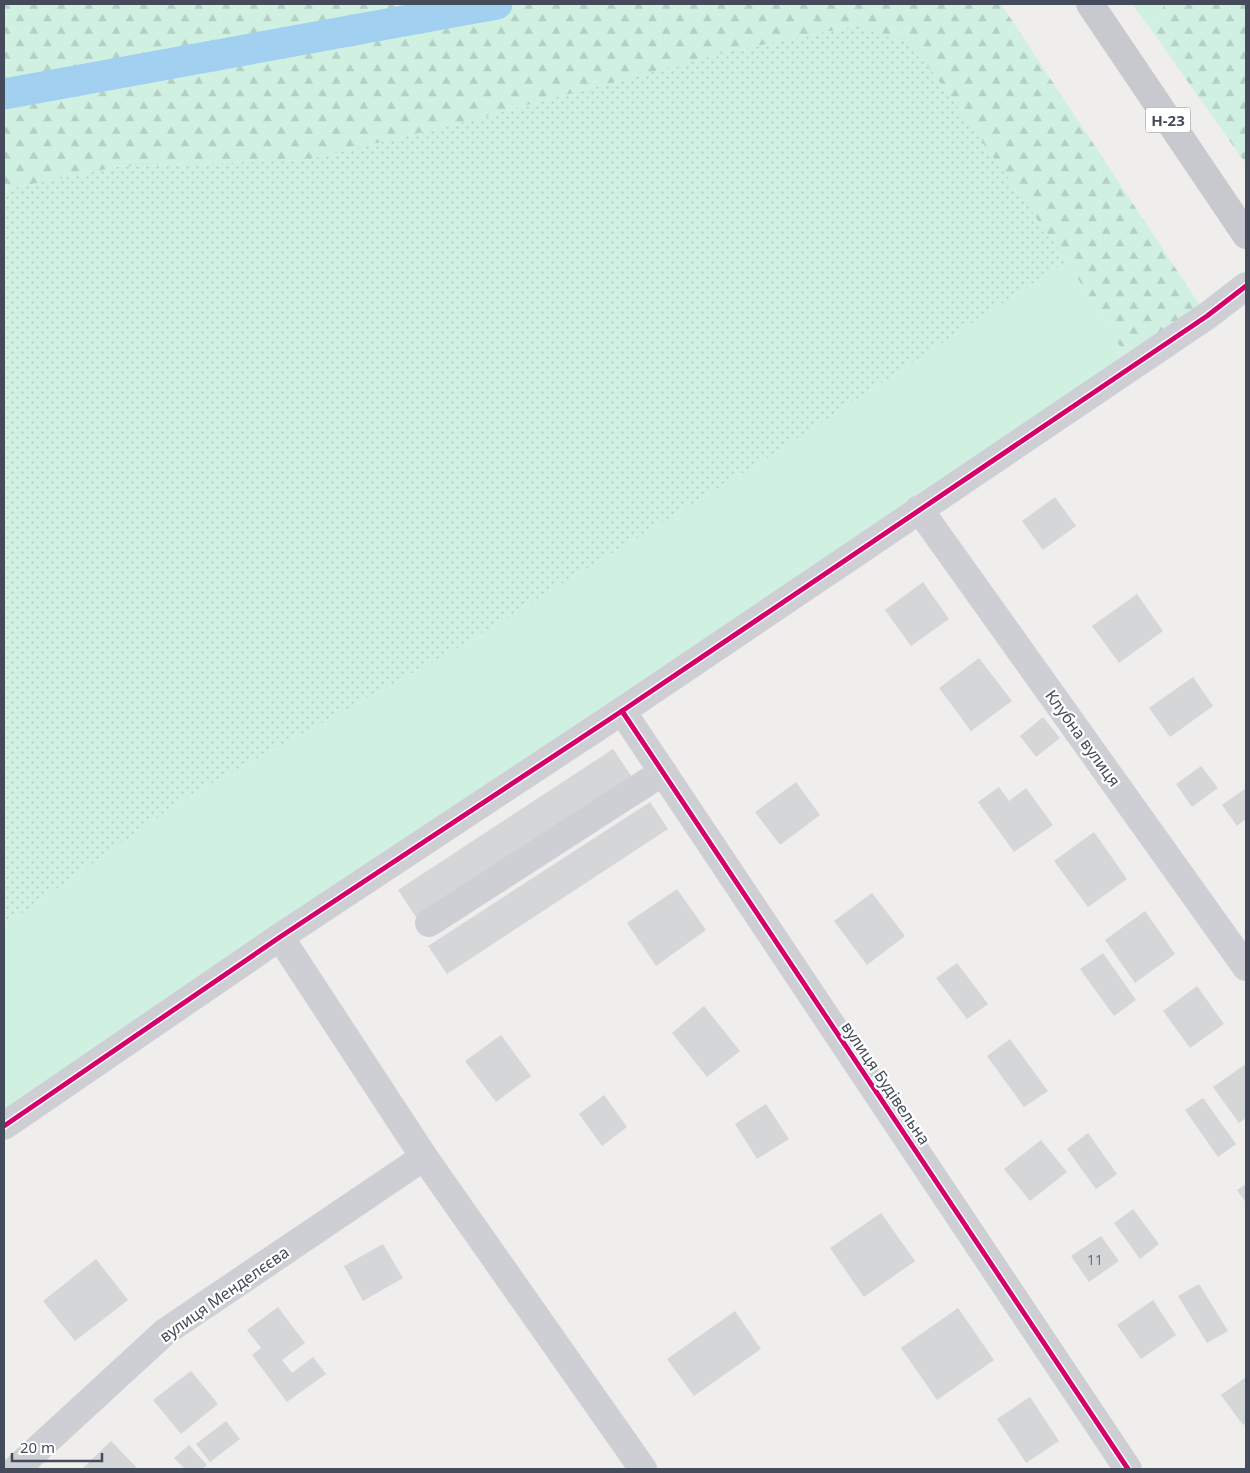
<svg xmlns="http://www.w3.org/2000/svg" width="1250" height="1473" viewBox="0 0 1250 1473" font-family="'Noto Sans',sans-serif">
<defs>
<pattern id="forest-firs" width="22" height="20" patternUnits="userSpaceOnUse" patternTransform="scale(1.25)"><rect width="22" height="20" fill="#d0f0e2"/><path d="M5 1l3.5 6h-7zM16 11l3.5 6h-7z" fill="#b4cfc4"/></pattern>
<pattern id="garden-dots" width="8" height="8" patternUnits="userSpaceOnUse" patternTransform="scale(1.25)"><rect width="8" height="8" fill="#d0f0e2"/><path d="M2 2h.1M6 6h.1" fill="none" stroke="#b4cfc4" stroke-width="1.8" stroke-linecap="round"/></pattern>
</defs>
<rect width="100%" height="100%" fill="#efeeed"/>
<g fill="#d0f0e2">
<path d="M1132 4H1165L1150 28Z"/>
<path d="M1067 261 1132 366 4 1126V926L185 798 449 653 769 457Z"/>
</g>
<g fill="url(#forest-firs)">
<path d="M4 4H1001L1207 316 1132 366 1067 261 855 26 727 52 449 126 306 160 117 167 4 190Z"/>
<path d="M1165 4H1246V164L1150 28Z"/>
</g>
<path fill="url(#garden-dots)" d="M855 26 912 43 1067 261 769 457 449 653 185 798 4 926V190L117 167 306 160 449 126 727 52Z"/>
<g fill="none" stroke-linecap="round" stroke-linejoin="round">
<path stroke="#a2d0f0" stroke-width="31" d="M4 94 497 4"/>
</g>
<g fill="#d5d6d8">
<path d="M1055 497 1076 526 1043 550 1022 521Z"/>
<path d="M923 582 949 619 911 646 885 610Z"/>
<path d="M1137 594 1163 631 1119 663 1092 626Z"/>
<path d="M979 658 1012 701 971 731 939 688Z"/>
<path d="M1193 677 1213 706 1170 737 1149 708Z"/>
<path d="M1043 717 1060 738 1036 757 1020 736Z"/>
<path d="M613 749 632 777 416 917 398 890Z"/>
<path d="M1201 766 1218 788 1192 807 1176 784Z"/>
<path d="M796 782 820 815 780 845 755 812Z"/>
<path d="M999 787 1009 801 1026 788 1053 825 1014 852 978 802Z"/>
<path d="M1246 788V819L1237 826 1222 805Z"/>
<path d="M650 802 668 829 447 974 428 946Z"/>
<path d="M1094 832 1127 879 1088 907 1054 861Z"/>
<path d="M677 889 706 930 656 966 627 923Z"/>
<path d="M872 893 905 936 867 965 834 921Z"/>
<path d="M1145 911 1175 954 1135 983 1105 940Z"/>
<path d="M1103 953 1136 1000 1114 1016 1080 969Z"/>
<path d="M957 963 988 1004 967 1019 936 978Z"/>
<path d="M1197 986 1224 1024 1190 1048 1163 1011Z"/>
<path d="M704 1006 740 1051 707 1077 672 1033Z"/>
<path d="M501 1035 531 1076 496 1102 465 1061Z"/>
<path d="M1010 1039 1048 1091 1024 1107 987 1056Z"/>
<path d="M1246 1064V1118L1239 1123 1213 1087Z"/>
<path d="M604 1095 627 1127 602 1146 579 1114Z"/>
<path d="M1203 1098 1236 1144 1218 1157 1185 1110Z"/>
<path d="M766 1104 789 1139 757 1159 735 1124Z"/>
<path d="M1088 1133 1117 1174 1096 1189 1067 1149Z"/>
<path d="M1041 1140 1067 1172 1030 1201 1004 1169Z"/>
<path d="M1246 1184V1203L1237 1190Z"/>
<path d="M1133 1209 1159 1244 1140 1259 1114 1223Z"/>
<path d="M881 1213 915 1261 864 1297 830 1248Z"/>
<path d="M1101 1236 1119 1261 1089 1282 1071 1256Z"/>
<path d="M383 1244 403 1278 363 1301 344 1266Z"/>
<path d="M96 1259 128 1300 75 1341 43 1301Z"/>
<path d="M1199 1284 1228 1331 1207 1343 1178 1296Z"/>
<path d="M1153 1300 1176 1335 1141 1359 1117 1325Z"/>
<path d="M278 1307 305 1343 282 1360 292 1373 313 1357 326 1374 287 1402 252 1355 261 1348 247 1330Z"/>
<path d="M958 1308 994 1360 937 1400 901 1348Z"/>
<path d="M735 1311 761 1349 694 1396 667 1359Z"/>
<path d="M191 1371 218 1404 181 1434 153 1400Z"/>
<path d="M1246 1377V1423L1243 1425 1221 1395Z"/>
<path d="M1030 1397 1059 1441 1026 1463 997 1419Z"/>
<path d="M226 1421 240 1439 210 1462 196 1444Z"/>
<path d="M111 1441 138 1469H82Z"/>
<path d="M189 1445 207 1465 202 1469H185L174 1458Z"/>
</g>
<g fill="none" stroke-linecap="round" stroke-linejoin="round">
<g stroke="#cecfd4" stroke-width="28">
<path d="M919 509 1246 967"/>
<path d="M622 711 1128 1469"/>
<path d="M429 923 663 772"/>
<path d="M280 937 424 1157 643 1469"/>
<path d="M4 1126 280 937 622 711 1207 316 1246 286"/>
<path d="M16 1469 165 1332 424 1157"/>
</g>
<path stroke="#c7c9cf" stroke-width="28" d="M1090 4 1246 235"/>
<g stroke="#fff" stroke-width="8">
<g id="cycleway">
<path d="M622 711 1128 1469"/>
<path d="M4 1126 280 937 622 711 1207 316 1246 286"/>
</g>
</g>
<use href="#cycleway" stroke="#d6006c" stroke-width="5"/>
</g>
<g text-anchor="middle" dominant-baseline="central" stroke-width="4.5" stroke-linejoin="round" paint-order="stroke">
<g font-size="14" fill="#6a707c">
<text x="1095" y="1259">11</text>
</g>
<rect fill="#fff" stroke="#7c818c" stroke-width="1" x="1145.5" y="107.5" width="45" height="25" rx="4"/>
<g font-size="15" font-weight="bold" fill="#444b5b">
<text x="1168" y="120">Н-23</text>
</g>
<g font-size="16" fill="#444b5b" stroke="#fff">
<text transform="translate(1083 738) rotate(54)">Клубна вулиця</text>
<text transform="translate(886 1083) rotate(56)">вулиця Будівельна</text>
<text transform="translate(224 1294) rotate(-35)">вулиця Менделєєва</text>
</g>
</g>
<rect width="1250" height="1473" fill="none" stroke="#444b5b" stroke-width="10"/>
<path d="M12 1453v8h90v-8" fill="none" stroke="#444b5b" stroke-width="2.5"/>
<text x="20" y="1453" font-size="15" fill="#444b5b" stroke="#ffffff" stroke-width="4" paint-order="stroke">20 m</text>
</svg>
